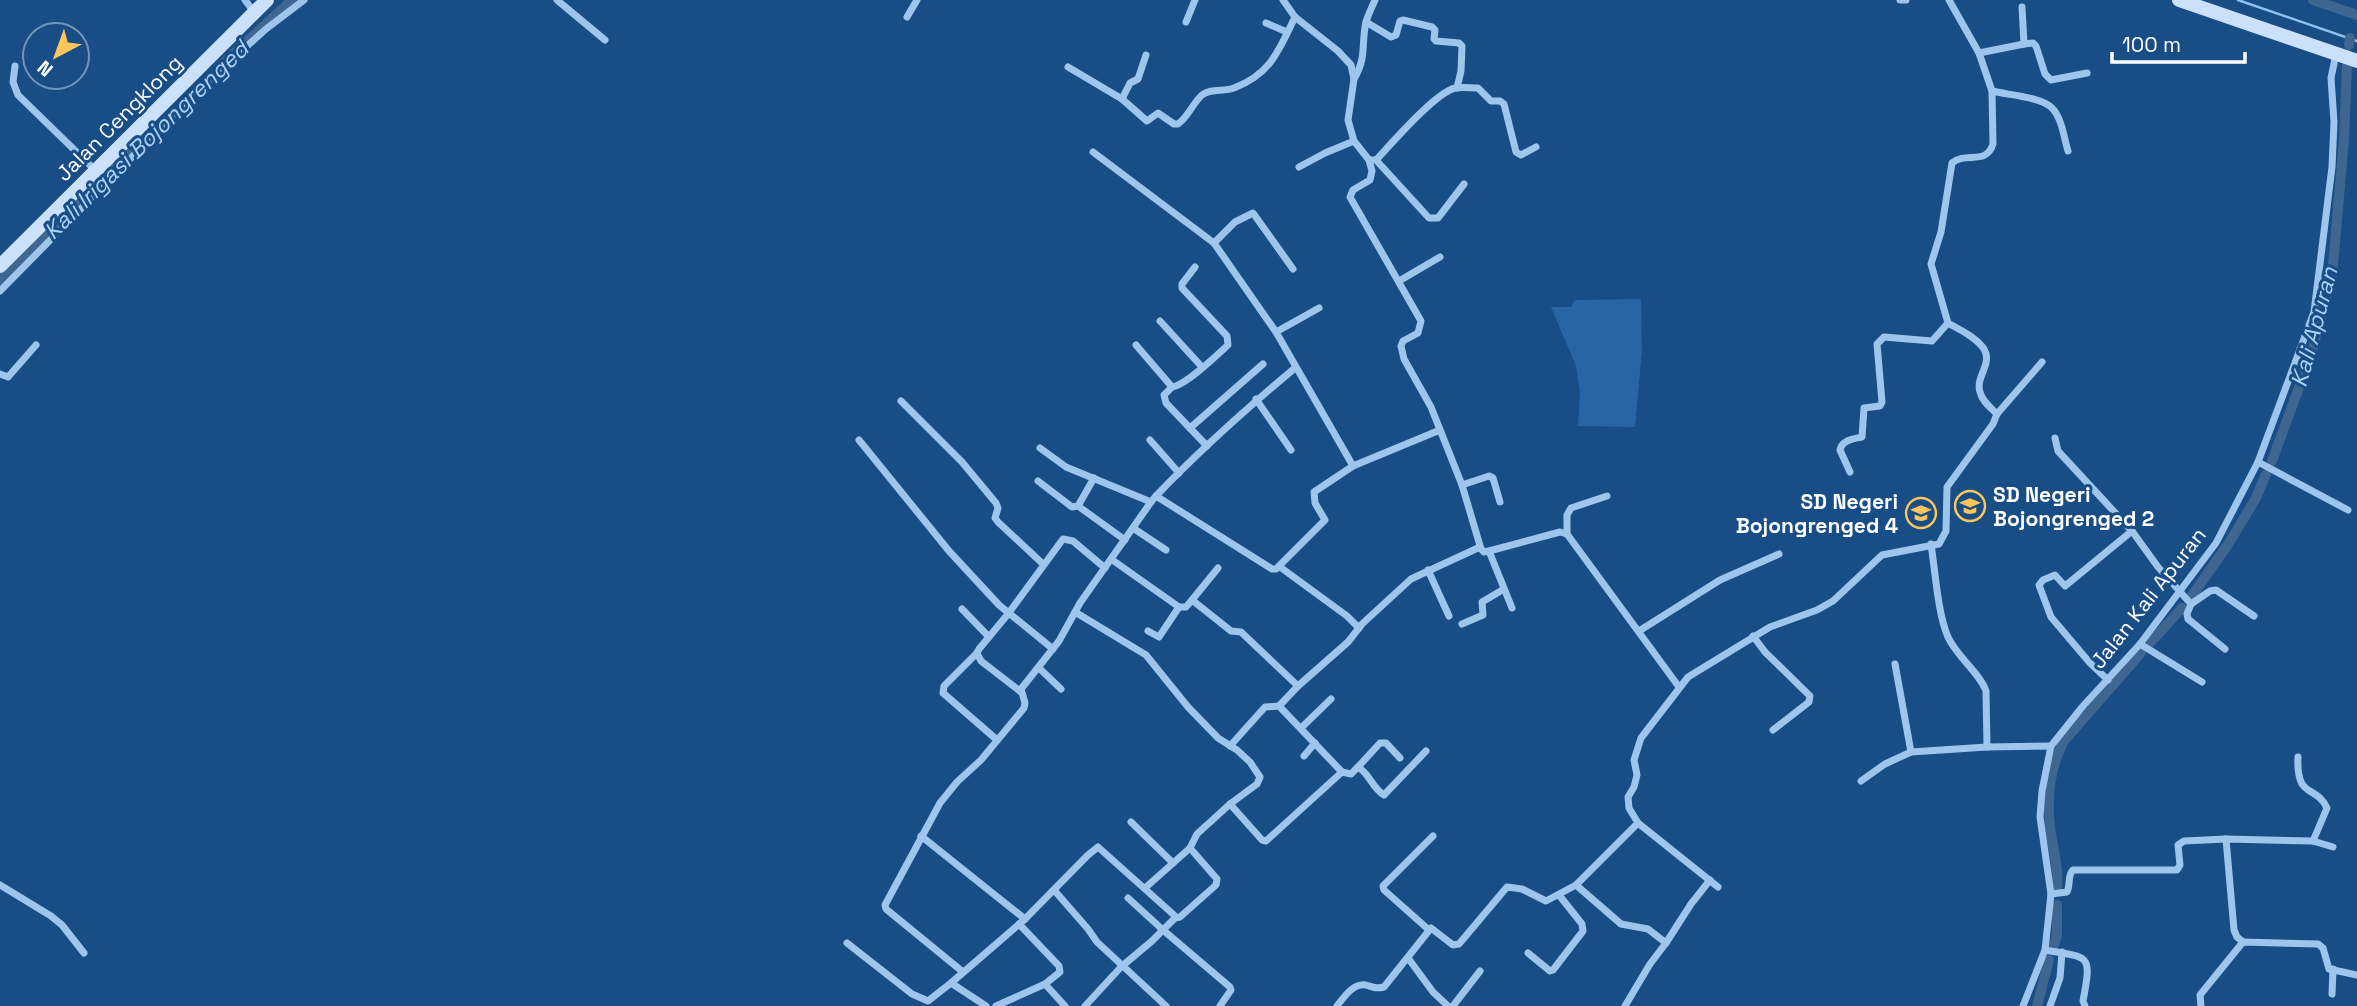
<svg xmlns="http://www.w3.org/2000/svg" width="2357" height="1006" viewBox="0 0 2357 1006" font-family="'Space Grotesk',sans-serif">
<rect width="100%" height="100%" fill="#184d86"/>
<path fill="#2765a4" d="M1641 299 1642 350 1635 427 1578 426 1580 392 1576 366 1551 307H1571L1575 300Z"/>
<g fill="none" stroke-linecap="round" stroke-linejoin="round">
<path stroke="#91c1f0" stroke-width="2.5" d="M2238 0 2357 41"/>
<g stroke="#3e6690" stroke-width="10">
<path d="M2313 0 2357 15"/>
<path d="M2349 45 2350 38"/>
<path d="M218 68 292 0"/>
<path d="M0 280 149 135"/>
<path d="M2272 461 2312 352 2332 276 2344 140 2347 64"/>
<path d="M2191 597 2229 543 2256 498 2266 474"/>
<path d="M2151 642 2182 608"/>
<path d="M2057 889C2059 868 2053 849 2050 828 2047 797 2049 769 2064 741L2141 653"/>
<path d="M2054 945 2057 935V905"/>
<path d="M2037 1006 2049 960"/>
</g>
<g stroke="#9ec6ed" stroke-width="7">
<path d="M245 0 254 12"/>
<path d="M557 0 605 40"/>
<path d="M1283 0 1295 17 1338 51 1351 65 1354 79 1348 120 1354 141 1369 160 1372 171 1370 180 1353 190 1350 197 1421 321 1418 333 1403 341 1401 346 1404 359 1431 407 1462 485 1481 549 1484 552 1489 551 1560 532 1567 534 1679 687"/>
<path d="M1900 0H1906"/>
<path d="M907 17 917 0"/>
<path d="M1186 22 1195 0"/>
<path d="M1366 22 1391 37 1396 35 1400 21 1403 20 1432 27 1435 30 1434 39 1436 41 1459 43 1462 46 1461 71 1457 88"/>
<path d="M1266 23 1287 32"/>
<path d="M2024 44 2033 43 2036 46 2045 74 2051 80 2087 73"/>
<path d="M1979 53 2024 44 2022 7"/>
<path d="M15 66 13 82 18 95 95 170"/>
<path d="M1068 67 1122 99 1147 121 1158 113 1174 124H1178C1188 117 1193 103 1202 95 1211 88 1224 92 1234 88 1271 74 1279 50 1295 17"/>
<path d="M1354 79C1367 58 1361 44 1366 22 1368 15 1372 7 1375 0"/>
<path d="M1992 91C2008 95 2042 97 2052 108 2062 118 2064 138 2068 151"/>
<path d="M1122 99 1130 83 1138 79 1146 55"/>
<path d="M1093 152 1214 243 1276 332 1353 466"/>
<path d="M1369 160H1376C1392 143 1435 93 1455 88 1462 87 1471 88 1478 88L1491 101H1500L1504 104 1516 152 1521 155 1536 147"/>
<path d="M1376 160 1429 218H1438L1464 184"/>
<path d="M1299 167 1325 153 1354 141"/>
<path d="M1214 243 1235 222 1253 213 1293 269"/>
<path d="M1399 281 1440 257"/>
<path d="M0 291 198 90 266 29 304 0"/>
<path d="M1160 321 1202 367"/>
<path d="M1276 332 1319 308"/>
<path d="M1136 345 1172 387 1164 395 1166 403 1207 446"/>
<path d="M0 374 8 377 36 345"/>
<path d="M1172 387C1186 385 1217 355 1228 345L1227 336 1182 288V284L1195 267"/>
<path d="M1256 399 1291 450"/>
<path d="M901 401 962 462 996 503 998 508 995 518 998 522 1043 564"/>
<path d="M1997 414 2042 362"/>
<path d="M1190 428 1263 364"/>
<path d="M2055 438 2058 451 2132 531 2158 567 2191 604 2187 614 2188 619 2225 649"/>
<path d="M859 440 949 551 999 605 1053 649"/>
<path d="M1150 440 1179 473"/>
<path d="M1040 448 1066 467 1151 502"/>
<path d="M2258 462 2348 510"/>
<path d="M1850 472 1840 450C1842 440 1853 439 1862 437L1864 408 1880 406 1882 402 1877 344 1884 337 1932 341 1948 323"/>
<path d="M1094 478 1078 506 1125 540"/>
<path d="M1038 481 1072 507 1078 506"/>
<path d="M1462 485 1489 476 1493 478 1500 502"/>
<path d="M1156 496C1200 450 1246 409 1295 368"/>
<path d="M1133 528 1166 550"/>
<path d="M1567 534V515L1571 508 1607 496"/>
<path d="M1931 544C1935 570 1938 615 1948 637 1957 657 1980 673 1986 691L1987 747 2051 746"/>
<path d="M1489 551 1512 608"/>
<path d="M1111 559 1179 607H1186L1192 600 1231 631 1241 632 1298 686"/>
<path d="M1280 567 1347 616 1359 628"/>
<path d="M1428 570 1449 616"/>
<path d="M1192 600 1218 568"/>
<path d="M2191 604 2210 591 2216 590 2254 616"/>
<path d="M962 609 989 637"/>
<path d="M1075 612 1146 655 1188 707 1218 738 1237 750 1250 762 1260 777 1257 784 1230 804 1197 834 1190 848 1145 888"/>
<path d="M1462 624 1483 615 1482 602 1504 589"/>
<path d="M1148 631 1159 637 1179 607"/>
<path d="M1639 631 1720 580 1779 554"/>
<path d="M1753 636 1765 652 1810 696 1809 702 1773 730"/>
<path d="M2140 644 2202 682"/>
<path d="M977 653 944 686 943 693 996 739"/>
<path d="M1895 664 1911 752"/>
<path d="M1039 668 1061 689"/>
<path d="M2108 680 2090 663 2051 617 2039 585 2043 580 2055 575 2065 586 2132 531"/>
<path d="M1021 692 981 661 977 653 979 649 1008 614 1063 539 1073 541 1105 568"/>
<path d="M1279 706 1298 686 1348 642 1362 624 1411 579 1480 547"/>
<path d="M1301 728 1331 699"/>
<path d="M1230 746 1265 707 1279 706 1342 772 1351 774 1358 767C1370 774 1372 788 1384 795L1426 751"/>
<path d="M1304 756 1315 743"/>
<path d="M2298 757C2296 800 2316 784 2327 808L2313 841"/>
<path d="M1358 767 1380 743H1386L1400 758"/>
<path d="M1861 781 1885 764 1911 752 1987 747"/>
<path d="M1230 804 1262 840 1266 841 1342 772"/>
<path d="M1131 822 1173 863"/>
<path d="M1638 823 1718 887"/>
<path d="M921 836 1025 919"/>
<path d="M2226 839 2234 930 2237 937 2243 942"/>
<path d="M0 885 51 916 62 925 84 953"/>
<path d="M1576 885 1621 924 1648 929 1666 943 1650 964 1625 1006"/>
<path d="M1054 890 1088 929 1097 942 1166 1006"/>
<path d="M2051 894 2067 892C2071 884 2067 876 2073 870H2177L2180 865 2178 845 2184 841 2226 839 2313 841 2333 847"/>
<path d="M1128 898 1163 930 1230 987 1231 990 1220 1006"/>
<path d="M1175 918 1180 917 1216 885 1217 879 1190 848"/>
<path d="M1019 924 1059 966 1060 972 1045 984"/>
<path d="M1429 930 1384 890 1383 886 1433 836"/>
<path d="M847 943 912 994 928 1001 951 983"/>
<path d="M1666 943 1691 904 1710 880"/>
<path d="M2045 950C2090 958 2092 953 2083 1001L2085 1006"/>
<path d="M1528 953 1550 971 1553 970 1583 931 1582 924 1559 895"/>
<path d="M1408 958 1433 992 1448 1006"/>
<path d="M963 972 886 909 885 905 940 803 957 782 981 760 1024 708 1025 703 1021 689 1059 641 1080 603 1151 502 1156 496 1272 569H1276L1325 520 1315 503 1314 492 1353 466 1440 430"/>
<path d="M2332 994 2333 969"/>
<path d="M986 1006 951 983 1025 919 1088 855 1098 847 1174 915 1175 918 1152 941 1121 967 1085 1006"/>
<path d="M996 1006 1045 984 1065 1006"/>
<path d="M1337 1006C1344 997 1353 983 1366 985 1373 987 1376 989 1384 987L1431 928 1453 945 1459 944 1507 887 1522 889 1546 901 1576 885 1638 823 1629 808 1628 797 1634 787 1637 775 1634 760 1641 738 1688 677 1770 627 1817 610 1833 601 1882 555 1939 544 1946 531 1947 487 1993 424 1997 414C1991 408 1982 401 1980 392 1975 377 1993 364 1984 349 1976 337 1960 330 1948 323L1931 264 1941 232 1952 163C1966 151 1986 166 1993 144L1992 91 1979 53 1949 0"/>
<path d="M1453 1006 1480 971"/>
<path d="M2023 1006 2045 950 2051 894 2040 817 2042 791 2051 746 2083 706 2140 644 2216 543 2258 462 2314 312 2332 167 2334 122 2331 78 2336 54"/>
<path d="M2050 1006 2060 978 2062 952"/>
<path d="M2201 1006 2200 995 2243 942 2318 944 2323 948 2329 969 2357 975"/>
</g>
<g stroke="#cbe1f9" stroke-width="14">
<path d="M2179 0 2357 61"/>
<path d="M0 266 267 0"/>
</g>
</g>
<defs>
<g id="school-ring" transform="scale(1.575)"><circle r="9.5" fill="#184d86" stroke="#ffc75a" stroke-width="1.5"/><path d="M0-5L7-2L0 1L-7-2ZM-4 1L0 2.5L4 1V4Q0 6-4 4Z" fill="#ffc75a"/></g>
</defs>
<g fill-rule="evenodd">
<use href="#school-ring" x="1970" y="506"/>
<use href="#school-ring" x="1921" y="513"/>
</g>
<g text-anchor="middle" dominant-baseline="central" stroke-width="6" stroke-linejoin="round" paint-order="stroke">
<g font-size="21" fill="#fff" stroke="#184d86">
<text transform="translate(119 118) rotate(-45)">Jalan Cengklong</text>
<text transform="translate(2148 598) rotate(-52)">Jalan Kali Apuran</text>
</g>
<g font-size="21" font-weight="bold" fill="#fff" stroke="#184d86" text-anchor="start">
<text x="1993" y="494">SD Negeri<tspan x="1993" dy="24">Bojongrenged 2</tspan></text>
<text x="1898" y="501" text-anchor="end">SD Negeri<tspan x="1898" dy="24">Bojongrenged 4</tspan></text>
</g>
<g font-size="23" font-style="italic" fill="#aad0f5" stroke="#184d86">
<text transform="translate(146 140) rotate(-44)">Kali Irigasi Bojongrenged</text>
<text transform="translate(2314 327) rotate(-75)">Kali Apuran</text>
</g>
</g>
<g transform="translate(56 56) rotate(221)"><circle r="33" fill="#184d86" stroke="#7494b6" stroke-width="2"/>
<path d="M0-5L12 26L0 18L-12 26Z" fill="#ffc75a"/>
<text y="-10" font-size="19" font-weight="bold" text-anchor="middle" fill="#ffffff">N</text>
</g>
<path d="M2112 52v10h133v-10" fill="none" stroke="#ffffff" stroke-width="3.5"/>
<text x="2122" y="52" font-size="21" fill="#ffffff" stroke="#184d86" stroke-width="5" paint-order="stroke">100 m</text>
</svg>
